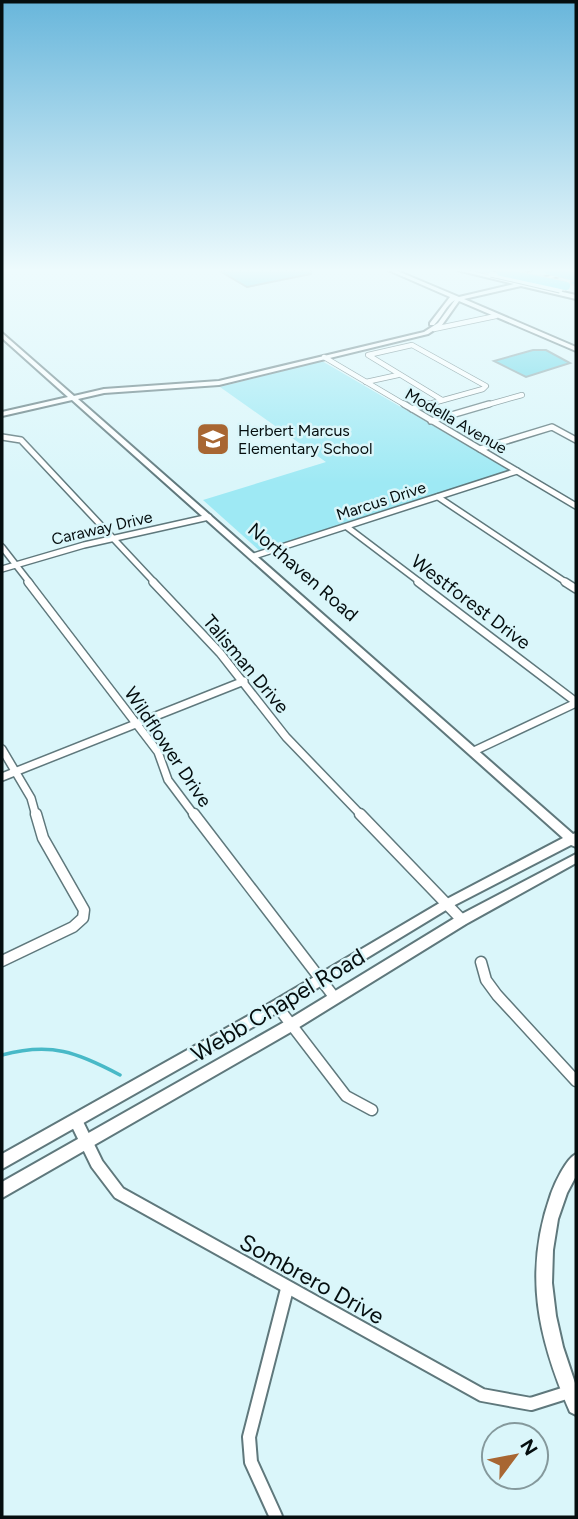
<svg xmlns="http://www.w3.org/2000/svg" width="578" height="1519" viewBox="0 0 578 1519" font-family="Figtree,sans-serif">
<rect width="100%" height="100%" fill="#daf6fa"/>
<path fill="#9ee9f4" d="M322 361 507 469V472L261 552 203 500 326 462 220 387Z"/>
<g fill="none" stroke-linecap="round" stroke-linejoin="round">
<path stroke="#48b9c7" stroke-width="3.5" d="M2 1055C51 1042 77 1052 120 1075"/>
</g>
<g fill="#6cd9e8" stroke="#8aa4a8" stroke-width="2">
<path d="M218 270H311V274L247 287Z"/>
<path d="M533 350H546L570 363 526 377 494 361Z"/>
</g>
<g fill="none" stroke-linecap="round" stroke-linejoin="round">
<g stroke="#5f787c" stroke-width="6">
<g id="street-far4">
<path d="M434 329 496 316"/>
<path d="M324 357 407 406"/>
<path d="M366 382 398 375"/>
<path d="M422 406 483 389 486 386 412 345 368 355 442 400"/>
<path d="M483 406 522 395"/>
</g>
</g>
<g stroke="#5f787c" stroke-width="8">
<g id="street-far3">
<path d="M404 404 576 506"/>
<path d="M412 409 428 404"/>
<path d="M431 421 489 404"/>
<path d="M2 437 21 440 155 583"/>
<path d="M480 449 552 427 576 440"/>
<path d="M438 497 567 583"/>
<path d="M347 527 421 583"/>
<path d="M2 547 30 583"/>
<path d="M254 556 517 471"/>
<path d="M2 569 84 545 209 517"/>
</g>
</g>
<g stroke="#5f787c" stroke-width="10">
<g id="street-far2">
<path d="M28 582 158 752 168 780 195 816"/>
<path d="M153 582 220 653 286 737 362 816"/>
<path d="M418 582 576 702"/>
<path d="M565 582 576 589"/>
<path d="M2 749 31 798 36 816"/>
<path d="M474 751 576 703"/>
<path d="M2 777 244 681"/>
</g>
</g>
<g stroke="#5f787c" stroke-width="13">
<g id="street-far1">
<path d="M194 814 335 998"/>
<path d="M360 814 462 920"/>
<path d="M2 961 73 927 83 918 84 910 43 838 36 814"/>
<path d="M481 962 486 980 497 995 576 1081"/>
<path d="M277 1006 346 1096 372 1110"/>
</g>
</g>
<g stroke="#5f787c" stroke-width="16">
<g id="street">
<path d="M76 1121 97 1164 119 1193 482 1395 531 1404 569 1392"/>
<path d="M276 1517 251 1462 249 1437 287 1289"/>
</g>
</g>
<g stroke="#5f787c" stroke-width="4">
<g id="secondary">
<path d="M388 270H395L459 297 514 284 457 270H467L521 283 576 270V272L527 284 576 295V299L521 286 464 299 576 347V351L459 301 442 325 428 334 219 385 104 393 78 399 573 834 576 833V847L571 845 451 907 258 1024 2 1169V1154L248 1016 443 901 563 838 72 400 2 416V412L68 397 2 338V333L74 396 104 389 219 381 424 332 438 323 455 300C446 305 442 317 434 325H430V323L450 297Z"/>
<path d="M521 270H531L508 276 506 275Z"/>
<path d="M576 854V863L466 924 296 1029 2 1198V1182L286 1021 458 916Z"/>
<path d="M576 1154V1176L567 1193 558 1219 553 1250 552 1283 556 1316 563 1347 576 1386V1415L570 1412C538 1338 523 1273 551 1194 555 1183 566 1159 576 1154Z"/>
</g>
</g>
<g stroke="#d7d8d9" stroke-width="4">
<g id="highway">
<path d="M479 270H492L498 273 495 275Z"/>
<path d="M576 281V285L571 283 572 282Z"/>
</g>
</g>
<use href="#street-far4" stroke="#fff" stroke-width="4.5"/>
<use href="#street-far3" stroke="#fff" stroke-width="5"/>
<use href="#street-far2" stroke="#fff" stroke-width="7"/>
<use href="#street-far1" stroke="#fff" stroke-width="10"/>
<use href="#street" stroke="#fff" stroke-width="12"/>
<use href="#secondary" fill="#fff" fill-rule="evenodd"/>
<use href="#highway" fill="#63ecfe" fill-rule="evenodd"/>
<g stroke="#5f787c" stroke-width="7" stroke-linecap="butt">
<path id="secondary-bridge" d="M491 274 560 290"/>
</g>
<g stroke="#d7d8d9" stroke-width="10" stroke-linecap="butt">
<g id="highway-bridge">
<path d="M548 270 576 277"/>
<path d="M501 272 566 286"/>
</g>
</g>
<use href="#secondary-bridge" stroke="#fff" stroke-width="5"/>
<use href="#highway-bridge" stroke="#63ecfe" stroke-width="8"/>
</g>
<linearGradient id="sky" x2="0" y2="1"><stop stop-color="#68b6db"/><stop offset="0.56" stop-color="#eefbfd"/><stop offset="1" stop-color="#eefbfd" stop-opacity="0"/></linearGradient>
<rect width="578" height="483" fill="url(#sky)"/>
<defs>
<g id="school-square" transform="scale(1.75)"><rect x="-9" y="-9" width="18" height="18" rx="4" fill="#a86632" stroke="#daf6fa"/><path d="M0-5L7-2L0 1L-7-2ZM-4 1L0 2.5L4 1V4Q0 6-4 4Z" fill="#fff"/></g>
</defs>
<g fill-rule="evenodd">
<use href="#school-square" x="213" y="439"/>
</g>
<g text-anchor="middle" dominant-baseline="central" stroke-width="5" stroke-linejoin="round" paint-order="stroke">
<g font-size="16" fill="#050e0f" stroke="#daf6fa">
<text transform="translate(456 421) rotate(30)">Modella Avenue</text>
<text transform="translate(381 501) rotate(-18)">Marcus Drive</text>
<text transform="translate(102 528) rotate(-13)">Caraway Drive</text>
</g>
<g font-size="16" fill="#050e0f" stroke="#daf6fa" text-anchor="start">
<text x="238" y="430">Herbert Marcus<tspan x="238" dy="18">Elementary School</tspan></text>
</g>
<g font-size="19" fill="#050e0f" stroke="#daf6fa">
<text transform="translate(303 572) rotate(41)">Northaven Road</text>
<text transform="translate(471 602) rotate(37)">Westforest Drive</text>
<text transform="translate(246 664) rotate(50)">Talisman Drive</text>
<text transform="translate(168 747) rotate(56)">Wildflower Drive</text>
</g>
<g font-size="23" fill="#050e0f" stroke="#daf6fa">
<text transform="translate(278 1005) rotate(-31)">Webb Chapel Road</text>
<text transform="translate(312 1279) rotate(29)">Sombrero Drive</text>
</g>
</g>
<rect width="578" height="1519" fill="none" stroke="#050e0f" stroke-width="7"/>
<g transform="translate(515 1456) rotate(58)"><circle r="33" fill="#daf6fa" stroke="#85999c" stroke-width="2"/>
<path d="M0-5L12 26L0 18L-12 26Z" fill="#a86632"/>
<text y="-10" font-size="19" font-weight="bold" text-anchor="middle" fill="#050e0f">N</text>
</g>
</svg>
